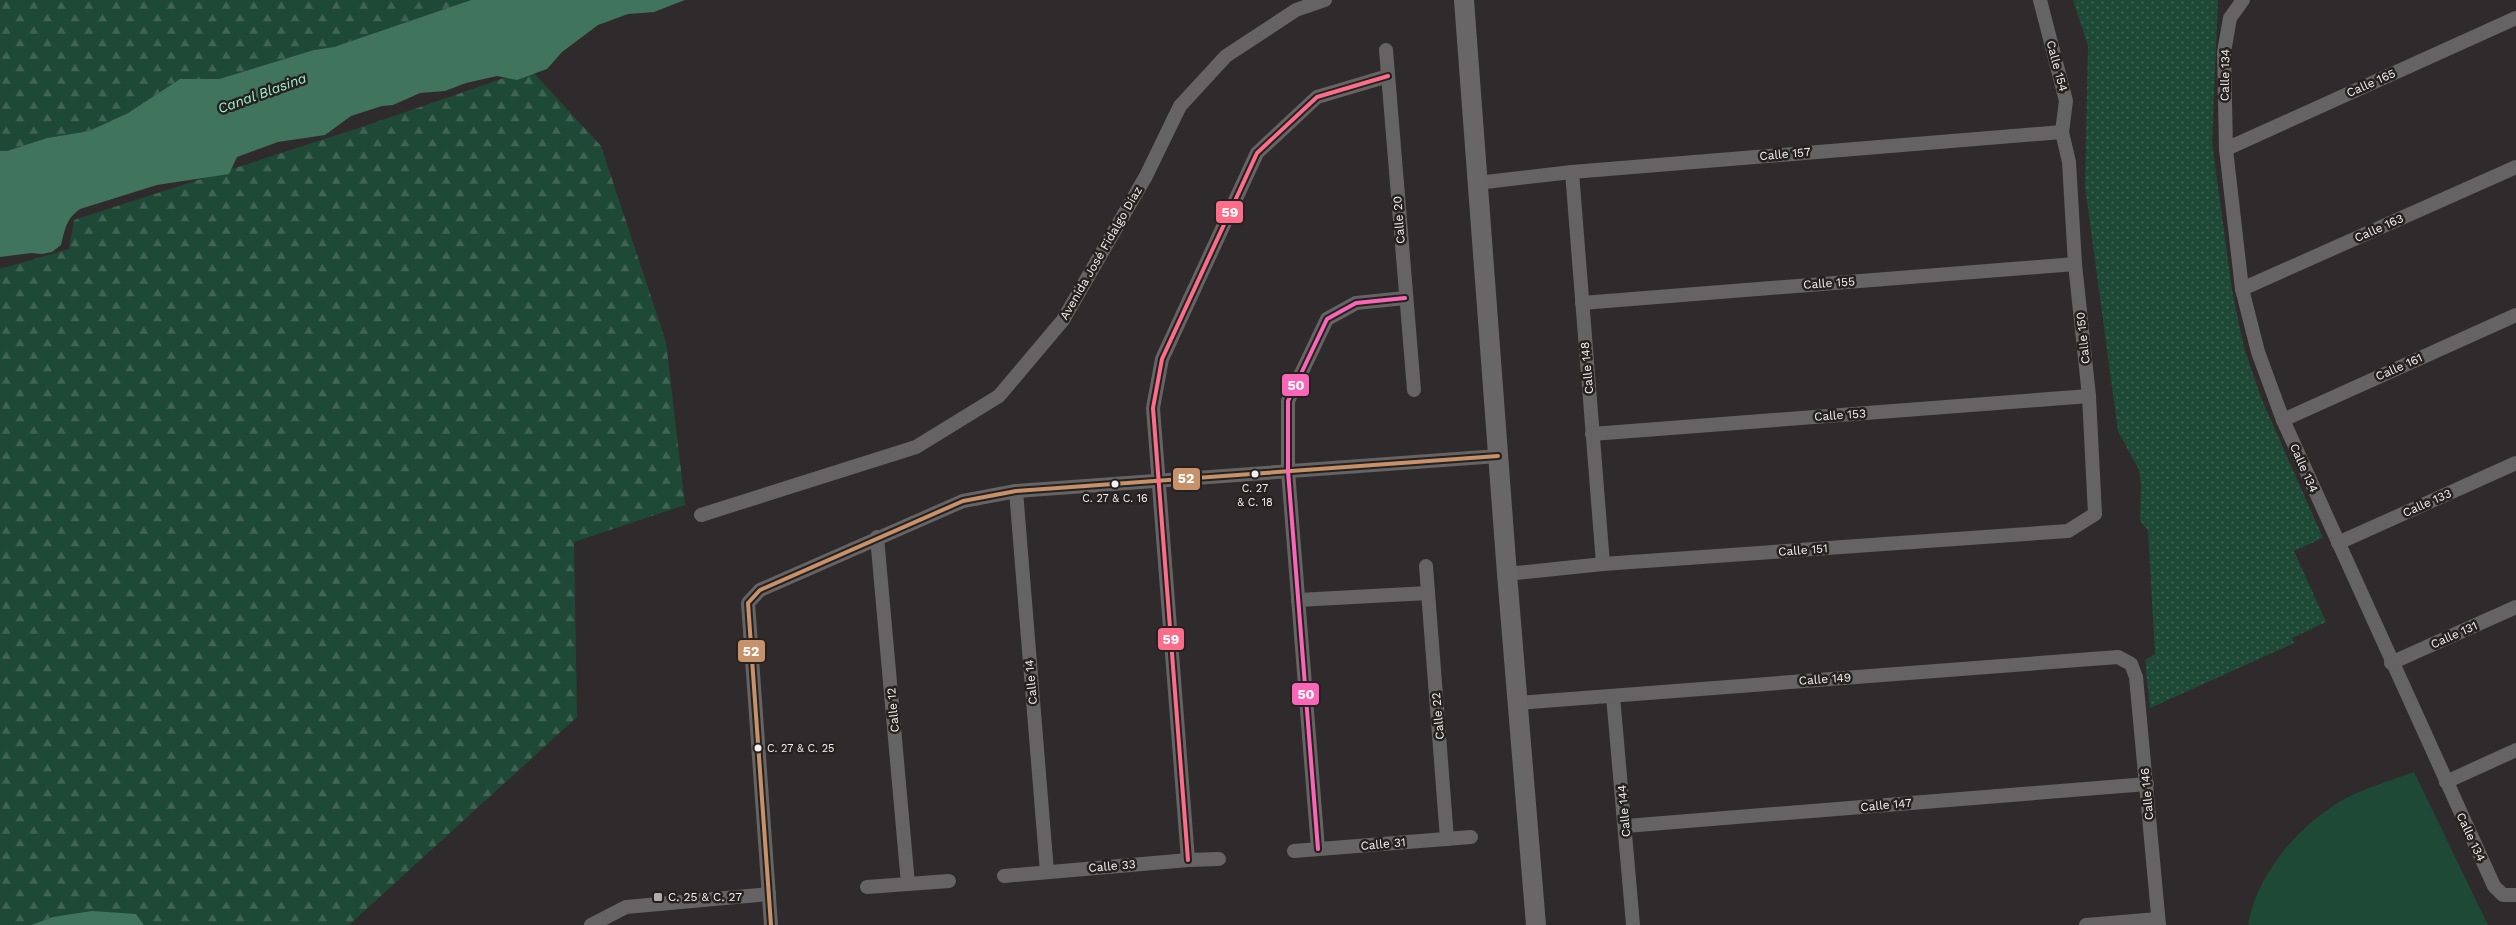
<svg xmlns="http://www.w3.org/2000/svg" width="2516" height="925" viewBox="0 0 2516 925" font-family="'Work Sans',sans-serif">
<defs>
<pattern id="grass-dots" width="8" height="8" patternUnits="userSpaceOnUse" patternTransform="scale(1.25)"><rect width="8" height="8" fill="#1f4937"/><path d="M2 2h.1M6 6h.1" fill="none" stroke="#406454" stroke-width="1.8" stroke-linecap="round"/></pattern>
<pattern id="forest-firs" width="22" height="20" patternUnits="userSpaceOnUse" patternTransform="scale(1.25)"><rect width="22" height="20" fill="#1f4937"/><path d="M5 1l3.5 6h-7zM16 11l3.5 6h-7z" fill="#406454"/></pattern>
</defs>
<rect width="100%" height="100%" fill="#2f2b2c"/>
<path fill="url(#grass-dots)" d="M2073 0H2218L2212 142 2232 290 2244 348 2262 400 2323 538 2294 551 2326 622 2292 638 2294 643 2150 708 2145 660 2155 654 2148 530 2140 521 2141 485 2139 470 2118 431 2085 186 2088 46Z"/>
<g fill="url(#forest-firs)">
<path d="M0 0H471L334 47 314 50 219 79H180L128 113 89 131 47 138 7 151H0Z"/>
<path d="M530 69 601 146 666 342 685 505 574 542 577 717 349 925H144L136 914 53 917 31 925H0V269L69 249 74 220 365 126Z"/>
</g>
<path fill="#1f4937" d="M2414 772 2488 925H2248C2257 874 2296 829 2339 802 2362 789 2389 781 2414 772Z"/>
<g fill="#40745d">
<path d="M471 0H685L654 12 628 14 598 25 562 52 547 69 517 80 497 76 466 83 445 91 420 93 393 105 382 106 351 116 325 135 278 142 237 157 229 174 157 185 80 209C66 219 65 229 61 245L52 252 42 254 31 253 0 257V151H7L47 138 89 131 128 113 180 79H219L314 50 334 47Z"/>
<path d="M92 911 136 914 144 925H31L53 917Z"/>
</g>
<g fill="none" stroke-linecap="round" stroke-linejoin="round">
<g stroke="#656363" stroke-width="14">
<path d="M2243 0 2230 18 2224 52 2226 149 2242 289 2258 352 2283 420 2494 886 2503 895H2516"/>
<path d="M1386 50 1414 390"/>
<path d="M2226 149 2516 18"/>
<path d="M1572 172 1603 564"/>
<path d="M1477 183 1572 172 2062 132"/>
<path d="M2242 289 2516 167"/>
<path d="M1582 303 2075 264"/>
<path d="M2283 420 2516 315"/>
<path d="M1592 434 2089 396"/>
<path d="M1016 491 1047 872"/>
<path d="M701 515 916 447 999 396 1063 320 1146 176 1180 106 1226 56 1296 10 1325 0"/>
<path d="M877 537 908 884"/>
<path d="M2338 543 2516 463"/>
<path d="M1426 566 1447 839"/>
<path d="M1507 574 1603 564 2068 531 2095 514 2089 396 2075 264 2069 162 2062 132 2066 101 2040 0"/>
<path d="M1298 600 1428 593"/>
<path d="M2391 663 2516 607"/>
<path d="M1613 696 1633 925"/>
<path d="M1518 703 2118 657 2131 664 2136 677 2159 925"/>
<path d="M2446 782 2516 750"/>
<path d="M1626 826 2147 784"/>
<path d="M1318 849 1288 471V401L1327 319 1356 303 1405 298"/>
<path d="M1294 851 1471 837"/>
<path d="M1188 860 1153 408 1162 359 1257 153 1317 97 1388 76"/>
<path d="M1004 876 1188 860 1219 859"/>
<path d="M867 887 949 881"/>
<path d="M591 925 626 907 769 894"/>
<path d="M771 925 748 603 760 590 963 501 1016 491 1498 456"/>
<path d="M2086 925 2158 919"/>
</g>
<path stroke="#686667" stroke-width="20" d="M1464 0 1507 574 1536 925"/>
<g stroke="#262121" stroke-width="8">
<path id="bus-1" d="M771 925 748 603 760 590 963 501 1016 491 1498 456"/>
</g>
<g stroke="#262121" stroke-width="8">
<path id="bus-2" d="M1318 849 1288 471V401L1327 319 1356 303 1405 298"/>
</g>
<g stroke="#262121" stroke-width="8">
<path id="bus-3" d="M1188 860 1153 408 1162 359 1257 153 1317 97 1388 76"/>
</g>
<use href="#bus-1" stroke="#c7916a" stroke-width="4"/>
<use href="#bus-2" stroke="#fa66b7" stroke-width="4"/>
<use href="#bus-3" stroke="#fb6d88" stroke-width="4"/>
</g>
<g fill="#f5f1f1" stroke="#262121" stroke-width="2">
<circle cx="1255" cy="474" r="4.5"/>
<circle cx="1115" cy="484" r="4.5"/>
<circle cx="758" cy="748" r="4.5"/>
</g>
<rect fill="#b0acac" stroke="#262121" stroke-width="2" x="653" y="892" width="10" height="10" rx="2.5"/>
<g text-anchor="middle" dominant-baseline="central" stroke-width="5" stroke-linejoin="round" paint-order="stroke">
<g font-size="11" fill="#f5f1f1" stroke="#262121">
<text x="1255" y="488">C. 27<tspan x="1255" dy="14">&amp; C. 18</tspan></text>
<text x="1115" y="498">C. 27 &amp; C. 16</text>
<text x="767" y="748" text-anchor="start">C. 27 &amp; C. 25</text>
</g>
<g font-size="12" fill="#f5f1f1" stroke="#262121">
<text transform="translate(2057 66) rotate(75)">Calle 154</text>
<text transform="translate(2225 75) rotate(-89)">Calle 134</text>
<text transform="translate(2371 83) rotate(-24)">Calle 165</text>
<text transform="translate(1785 154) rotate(-5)">Calle 157</text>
<text transform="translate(1399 220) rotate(-94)">Calle 20</text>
<text transform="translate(2379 228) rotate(-24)">Calle 163</text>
<text transform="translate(1101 253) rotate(-60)">Avenida José Fidalgo Díaz</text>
<text transform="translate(1829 283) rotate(-4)">Calle 155</text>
<text transform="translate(2083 338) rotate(-96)">Calle 150</text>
<text transform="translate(2399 367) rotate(-24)">Calle 161</text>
<text transform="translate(1587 368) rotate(-95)">Calle 148</text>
<text transform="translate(1840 415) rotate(-4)">Calle 153</text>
<text transform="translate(2304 468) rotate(66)">Calle 134</text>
<text transform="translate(2427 503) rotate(-24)">Calle 133</text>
<text transform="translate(1803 550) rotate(-4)">Calle 151</text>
<text transform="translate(2454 635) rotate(-24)">Calle 131</text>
<text transform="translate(1825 679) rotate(-4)">Calle 149</text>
<text transform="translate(1031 682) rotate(-95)">Calle 14</text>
<text transform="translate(893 710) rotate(-95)">Calle 12</text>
<text transform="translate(1438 716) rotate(-95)">Calle 22</text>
<text transform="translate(2147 794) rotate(-95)">Calle 146</text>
<text transform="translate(1886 805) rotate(-5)">Calle 147</text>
<text transform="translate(1624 811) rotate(-95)">Calle 144</text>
<text transform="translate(2471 837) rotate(65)">Calle 134</text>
<text transform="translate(1383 844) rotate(-5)">Calle 31</text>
<text transform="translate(1112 866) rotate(-5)">Calle 33</text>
</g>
<g font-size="12" fill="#f5f1f1" stroke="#262121" text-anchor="start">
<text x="668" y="897">C. 25 &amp; C. 27</text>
</g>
<g font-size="14" font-style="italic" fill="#9df5cc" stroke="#262121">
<text transform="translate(262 93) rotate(-20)">Canal Blasina</text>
</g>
</g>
<g stroke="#262121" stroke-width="2">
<rect x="1215" y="200" width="29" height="24" rx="5" fill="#fb6d88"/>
<rect x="1281" y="373" width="29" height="24" rx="5" fill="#fa66b7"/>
<rect x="1172" y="467" width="29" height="24" rx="5" fill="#c7916a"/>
<rect x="1157" y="627" width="28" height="24" rx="5" fill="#fb6d88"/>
<rect x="737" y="639" width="29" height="24" rx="5" fill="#c7916a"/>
<rect x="1291" y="682" width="29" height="24" rx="5" fill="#fa66b7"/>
</g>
<g font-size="14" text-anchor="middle" font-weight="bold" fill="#fff">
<text x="1230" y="217">59</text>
<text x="1296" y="390">50</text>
<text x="1186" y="483">52</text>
<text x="1171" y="644">59</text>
<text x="751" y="656">52</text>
<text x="1306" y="699">50</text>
</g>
</svg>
